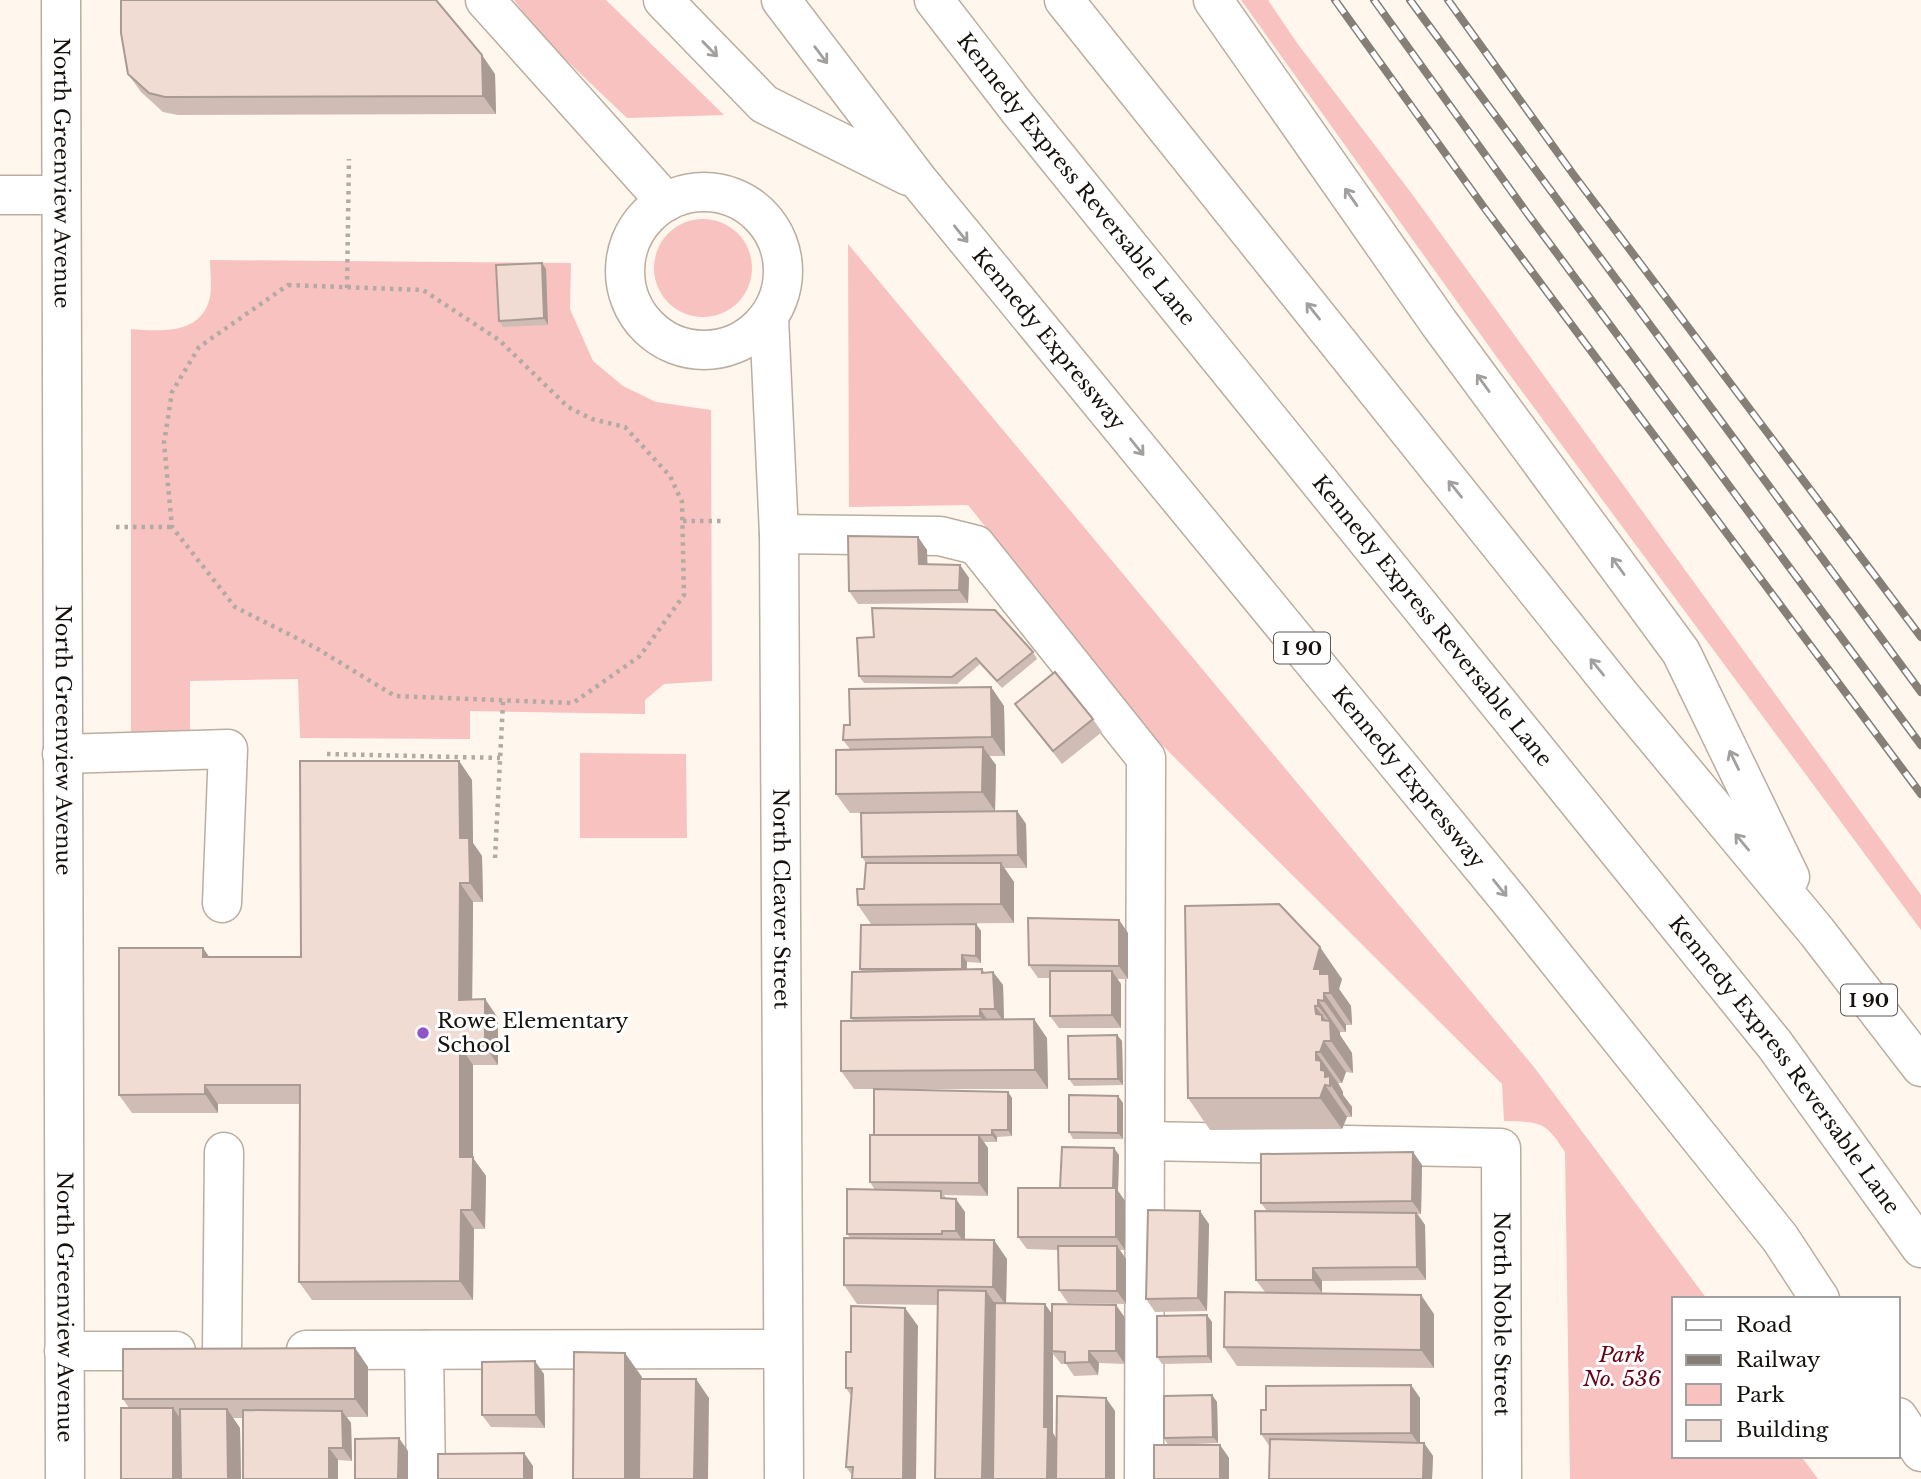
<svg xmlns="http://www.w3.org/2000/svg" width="1921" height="1479" viewBox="0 0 1921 1479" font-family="'Libre Baskerville',serif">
<rect width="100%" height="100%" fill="#fff6ed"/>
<g fill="#f8c2c1">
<path d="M514 0H606L724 115 627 118 542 37Z"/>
<path d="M1241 0H1268L1297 43 1412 194 1921 895V930L1501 363Z"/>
<circle cx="703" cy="268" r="49"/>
<path d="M848 244 1534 1067 1707 1299H1674V1456H1801L1818 1479H1570L1565 1152C1545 1121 1541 1122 1504 1121L1502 1084 1157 740 968 505 849 507Z"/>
<path d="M210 260 571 263 570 309 593 361 623 386 656 402 711 410 712 681 664 684 645 700V714L470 711V739L300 738 298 679 190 681V735L131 737V329C158 331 196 335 208 304 213 292 210 273 210 260Z"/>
<path d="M580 753 686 754 687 838H580Z"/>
</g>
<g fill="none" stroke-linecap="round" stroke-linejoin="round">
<g stroke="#bbad9f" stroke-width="41">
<g id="minor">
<path id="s1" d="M61 0 65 1479"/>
<path d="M485 0 666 202"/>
<circle cx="704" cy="271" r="79"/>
<path d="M0 195H59"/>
<path id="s2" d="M769 318 779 534 784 1479"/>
<path d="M779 534 940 536 976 545 1146 758 1144 1479"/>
<path d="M62 754 228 749 222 903"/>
<path id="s3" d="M1145 1141 1501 1148 1502 1479"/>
<path d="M222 1350 224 1152"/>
<path d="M306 1350 783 1349"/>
<path d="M424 1350 426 1479"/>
<path d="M64 1351H176"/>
</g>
</g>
<g stroke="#bbad9f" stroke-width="41">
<g id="highway">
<path d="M663 0 764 104 908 176"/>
<path id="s4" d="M781 0 918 180 1510 901 1780 1238 1820 1299"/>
<path id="s5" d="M934 0 1018 109 1775 1045 1921 1248"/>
<path d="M1064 0 1621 696 1817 932 1921 1067"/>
<path d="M1213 0 1439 323 1681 652 1790 877"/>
<path d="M1898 1417 1921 1452"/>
</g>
</g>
<g stroke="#b2aaa3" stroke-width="4.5" stroke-dasharray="3.5 5" stroke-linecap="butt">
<path d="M288 285 423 290 499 340 568 407 592 419 625 427 670 476 682 502 684 595 640 656 573 703 395 696 316 648 235 607 172 527 164 443 172 392 199 347Z"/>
<path d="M347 288 349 159"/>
<path d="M683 521H725"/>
<path d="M116 527H172"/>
<path d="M327 754 500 758"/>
<path d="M495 858 503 702"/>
</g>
<use href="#minor" stroke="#fff" stroke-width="38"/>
<use href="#highway" stroke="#fff" stroke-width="38"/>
<g stroke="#857f78" stroke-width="8">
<g id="rail">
<path d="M1335 0 1483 206 1921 794"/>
<path d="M1374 0 1527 213 1921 745"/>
<path d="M1410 0 1921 692"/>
<path d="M1448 0 1573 174 1921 637"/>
</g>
</g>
<use href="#rail" stroke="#fff" stroke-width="5" stroke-dasharray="16" stroke-linecap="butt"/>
</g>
<g fill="#cfbdb5">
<path d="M128 74H495L496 114 178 115 163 112 141 92Z"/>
<path d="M546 269 548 325 503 327 499 321Z"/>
<path d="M918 537 927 550V564L960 565 969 578 968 603 858 604 849 591Z"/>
<path d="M857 638 1033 652 1037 659 1002 688 980 664 957 684 864 683 859 676Z"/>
<path d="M991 687 1004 706 1005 756H989L996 765 995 811 850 813 836 794 850 749 843 740 850 725Z"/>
<path d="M1015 704 1093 719 1102 732 1062 764Z"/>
<path d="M459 761 472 780 473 843 482 856 483 902H473L472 999 498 1018V1065H473V1158L486 1176 485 1229H474L473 1300H312L299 1282 300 1104H218V1113H132L119 1095 203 948 209 957H301Z"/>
<path d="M1017 811 1026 824 1027 868H1004L1014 882V923L871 924 858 905 864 889 866 863 862 857Z"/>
<path d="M1119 920 1128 933V979H1117L1121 984V1028H1059L1050 1016V978H1038L1029 965Z"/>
<path d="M976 924 981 931V963L967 962V970L982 969 985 973 993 972 1003 985 1004 1019 1047 1038 1048 1089H854L841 1071 853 1020 851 1018 862 972 860 969Z"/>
<path d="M1342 979 1339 989 1351 1006 1352 1025H1346V1032H1340V1035L1352 1053 1353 1073 1346 1072 1342 1083H1338L1343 1092V1095L1352 1107V1117H1347L1342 1129 1210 1130 1188 1098Z"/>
<path d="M1117 1035 1122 1041 1123 1085 1074 1086 1069 1079Z"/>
<path d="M1008 1092 1012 1098V1136L997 1137V1142H984L988 1148V1196L944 1195 946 1198 965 1212V1240L1007 1259 1006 1303 1045 1304 1052 1315 1116 1305 1125 1318V1364L1099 1363 1098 1375 1074 1376 1066 1364H1061L1053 1354V1433L1056 1438 1115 1411V1479H935L938 1305 857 1304 844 1285 850 1238 847 1234 875 1190 870 1182 874 1135Z"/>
<path d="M1118 1096 1123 1103V1139H1073L1069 1132Z"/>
<path d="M1413 1152 1422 1165 1421 1214H1418L1425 1225 1426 1280 1322 1281V1293L1265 1292 1256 1280 1267 1211 1261 1203Z"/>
<path d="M1119 1155 1118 1191 1125 1201V1250H1120L1126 1259V1304L1068 1303 1059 1290 1058 1250 1027 1249 1018 1237 1060 1188Z"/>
<path d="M1209 1224 1207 1311 1155 1312 1146 1299Z"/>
<path d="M1434 1314V1368L1237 1366 1224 1347Z"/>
<path d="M1212 1322V1363L1162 1364 1157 1357Z"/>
<path d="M918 1326 852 1475 846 1467 852 1397 846 1388 851 1352Z"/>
<path d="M355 1348 368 1367V1417H347L351 1423 352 1461 338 1460 243 1418H233L240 1428 241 1479H121L129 1408 123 1399Z"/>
<path d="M544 1374 545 1428 491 1427 482 1415Z"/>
<path d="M1411 1385 1420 1398V1443H1424L1433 1456 1432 1479H1269L1270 1447 1261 1434 1266 1410Z"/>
<path d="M1212 1395 1217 1402 1218 1443 1174 1445H1220L1229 1458 1168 1445 1164 1438Z"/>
</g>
<g fill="#a99a94">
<path d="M482 55 495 74 496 114 483 96Z"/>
<path d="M542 263 546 269 548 325 544 318Z"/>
<path d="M918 537 927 550 928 577 919 564Z"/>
<path d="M960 565 969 578 968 603 959 590Z"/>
<path d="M991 687 1004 706 1005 756 992 737Z"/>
<path d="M983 747 996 765 995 811 982 792Z"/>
<path d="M459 761 472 780 473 843 482 856 483 902 470 883 460 838Z"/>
<path d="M1017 811 1026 824 1027 868 1018 855Z"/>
<path d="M1001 863 1014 882V923L1001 904Z"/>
<path d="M460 883 473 902 472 1018 459 1000Z"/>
<path d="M1119 920 1128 933V979L1119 966Z"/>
<path d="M976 924 981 931V963L976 956Z"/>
<path d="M1320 947 1342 979 1339 989 1351 1006 1352 1025 1314 969Z"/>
<path d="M203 948 216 967 203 957Z"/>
<path d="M962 955 967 962 966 976 962 969Z"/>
<path d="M1112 971 1121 984V1028L1112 1015Z"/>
<path d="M993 972 1003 985 1004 1022 995 1009Z"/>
<path d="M1324 993 1346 1025V1032L1324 1001Z"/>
<path d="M485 999 498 1018V1065L485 1046Z"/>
<path d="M1318 1000 1340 1032V1035L1352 1053 1353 1073 1331 1041 1316 1014 1315 1006 1331 1027V1023L1318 1006Z"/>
<path d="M980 1009 989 1022V1029L980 1016Z"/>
<path d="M1034 1019 1047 1038 1048 1089 1035 1070Z"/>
<path d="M1117 1035 1122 1041 1123 1085 1118 1079Z"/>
<path d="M1324 1041 1346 1072 1342 1083 1320 1052Z"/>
<path d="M460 1046 473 1065V1158L486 1176 485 1229 472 1210 460 1157Z"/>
<path d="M1316 1052 1338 1083 1343 1092V1095L1352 1107V1117L1321 1070 1316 1060Z"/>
<path d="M205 1085 218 1104V1113L205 1094Z"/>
<path d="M1325 1085 1347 1117 1342 1129 1320 1098Z"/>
<path d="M1008 1092 1012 1098V1136L1008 1130Z"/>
<path d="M1118 1096 1123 1103V1139L1118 1133Z"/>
<path d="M992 1130 997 1137V1142L992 1135Z"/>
<path d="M979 1135 988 1148V1196L979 1183Z"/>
<path d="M1114 1148 1119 1155 1118 1191 1125 1201V1250L1116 1237 1113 1189Z"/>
<path d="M1413 1152 1422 1165 1421 1214 1412 1201Z"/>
<path d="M956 1199 965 1212V1244L956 1231Z"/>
<path d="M461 1210 474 1229 473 1300 460 1281Z"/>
<path d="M1200 1211 1209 1224 1207 1311 1198 1298Z"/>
<path d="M1416 1213 1425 1225 1426 1280 1417 1267Z"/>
<path d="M994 1240 1007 1259 1006 1305 993 1287Z"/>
<path d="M1117 1246 1126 1259V1304L1117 1291Z"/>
<path d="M1313 1268 1322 1281V1293L1313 1280Z"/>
<path d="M986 1291 1003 1315 999 1479H982Z"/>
<path d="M1421 1295 1434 1314V1368L1421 1350Z"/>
<path d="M1045 1304 1054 1317 1052 1351 1053 1354V1433L1057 1440V1479H1047L1044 1427Z"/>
<path d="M1116 1305 1125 1318V1364L1116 1351Z"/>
<path d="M905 1308 918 1326 916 1479H903Z"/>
<path d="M1207 1315 1212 1322V1363L1208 1356Z"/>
<path d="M355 1348 368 1367V1417L355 1399Z"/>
<path d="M1089 1351 1099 1363 1098 1375 1089 1362Z"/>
<path d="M625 1353 642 1377 641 1479H625Z"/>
<path d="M535 1361 544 1374 545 1428 536 1415Z"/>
<path d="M696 1379 709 1398 708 1479H694Z"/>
<path d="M1411 1385 1420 1398V1446L1411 1433Z"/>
<path d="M1212 1395 1217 1402 1218 1443 1213 1437Z"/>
<path d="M1106 1398 1115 1411V1479H1106Z"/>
<path d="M173 1408 186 1427V1479H173Z"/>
<path d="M227 1409 240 1428 241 1479H228Z"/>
<path d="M342 1411 351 1423 352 1461 343 1448Z"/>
<path d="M399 1438 408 1451V1479H398Z"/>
<path d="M1424 1443 1433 1456 1432 1479H1423Z"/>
<path d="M1220 1445 1229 1458V1479H1220Z"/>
<path d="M329 1448 338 1460V1479H329Z"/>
<path d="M524 1453 533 1466V1479H524Z"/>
</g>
<g fill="#f1dcd3" stroke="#a99a94" stroke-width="2">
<path d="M121 0H436L482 55 483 96 165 97 149 93 128 74 121 33Z"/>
<path d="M542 263 544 318 499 321 496 265Z"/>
<path d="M848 536 918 537 919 564 960 565 959 590 849 591Z"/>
<path d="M872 608 995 610 1033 652 997 681 976 658 952 677 859 676 857 638 874 637Z"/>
<path d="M1055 672 1093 719 1053 751 1015 704Z"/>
<path d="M991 687 992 737 843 740 844 725H850L849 689Z"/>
<path d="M983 747 982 792 836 794V750Z"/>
<path d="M300 761H459L460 838H469L470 883H460L459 1000 485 999V1046H460V1157H473L472 1210H461L460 1281 299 1282 300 1085H205V1094L119 1095V948H203V957H301Z"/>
<path d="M1017 811 1018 855 862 857 861 813Z"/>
<path d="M866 863H1001V904L858 905 857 889H864Z"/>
<path d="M1279 904 1320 947 1314 969H1320V974H1329L1330 993H1324V1001L1318 1000V1006H1315L1316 1014 1322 1015V1020L1330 1021 1331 1041H1324L1320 1052H1316V1060L1321 1061V1070L1325 1071V1077L1330 1076V1086L1325 1085 1320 1098H1188L1185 906Z"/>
<path d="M1028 918 1119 920V966L1029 965Z"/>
<path d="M976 924V956L962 955V969H860L861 925Z"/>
<path d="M982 969V973L993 972 995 1009H980V1016L851 1018 852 972Z"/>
<path d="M1050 971H1112V1015L1050 1016Z"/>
<path d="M1034 1019 1035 1070 841 1071V1021Z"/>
<path d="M1117 1035 1118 1079H1069L1068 1036Z"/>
<path d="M874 1089 1008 1092V1130H992V1135H874Z"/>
<path d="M1069 1095 1118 1096V1133L1069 1132Z"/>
<path d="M870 1135H979V1183L870 1182Z"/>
<path d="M1062 1147 1114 1148 1113 1188H1060Z"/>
<path d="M1413 1152 1412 1201 1261 1203V1154Z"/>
<rect x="1018" y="1188" width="98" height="49"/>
<path d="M847 1189 941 1191V1198L956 1199V1231H942V1234H847Z"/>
<path d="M1148 1210 1200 1211 1198 1298 1146 1299Z"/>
<path d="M1255 1211 1416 1213 1417 1267 1313 1268V1280H1256Z"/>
<path d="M844 1238 994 1240 993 1287 844 1285Z"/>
<path d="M1058 1246H1117V1291L1059 1290Z"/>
<path d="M938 1290 986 1291 982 1479H935Z"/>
<path d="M1225 1292 1421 1295V1350L1224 1347Z"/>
<path d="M995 1303 1045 1304 1044 1427H1048L1047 1479H993Z"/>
<path d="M1052 1304 1116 1305V1351H1089V1362L1065 1363V1352L1052 1351Z"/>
<path d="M851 1306 905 1308 903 1479H852L853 1467H846L852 1388H846V1352H851Z"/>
<path d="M1207 1315 1208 1356 1157 1357V1316Z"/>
<path d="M355 1348V1399H123V1349Z"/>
<path d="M574 1352 625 1353V1479H573Z"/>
<path d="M535 1361 536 1415H482V1362Z"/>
<path d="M640 1379H696L694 1479H639Z"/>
<path d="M1411 1385V1433L1261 1434V1410H1266V1386Z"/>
<path d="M1212 1395 1213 1437 1164 1438V1396Z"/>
<path d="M1057 1396 1106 1398V1479H1056Z"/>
<rect x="121" y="1408" width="52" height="71"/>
<path d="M180 1409H227L228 1479H181Z"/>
<path d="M243 1410 342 1411 343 1448H329V1479H243Z"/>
<path d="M399 1438 398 1479H355V1439Z"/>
<path d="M1270 1439 1424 1443 1423 1479H1269Z"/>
<rect x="1154" y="1445" width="66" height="34"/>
<path d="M524 1453V1479H438V1454Z"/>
</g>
<defs><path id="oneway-shaft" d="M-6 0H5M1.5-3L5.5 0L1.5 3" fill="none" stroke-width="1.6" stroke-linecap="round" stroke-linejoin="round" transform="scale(1.75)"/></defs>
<g stroke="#a2a09e">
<use href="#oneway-shaft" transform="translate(710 49) rotate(46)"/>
<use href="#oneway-shaft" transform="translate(821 55) rotate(53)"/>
<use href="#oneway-shaft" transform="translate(1351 197) rotate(-125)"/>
<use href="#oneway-shaft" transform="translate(961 234) rotate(51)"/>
<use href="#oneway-shaft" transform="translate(1313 311) rotate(-129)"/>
<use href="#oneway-shaft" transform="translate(1483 383) rotate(-126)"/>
<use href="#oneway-shaft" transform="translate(1137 447) rotate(51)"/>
<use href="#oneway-shaft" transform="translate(1455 489) rotate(-129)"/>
<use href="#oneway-shaft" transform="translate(1618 566) rotate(-126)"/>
<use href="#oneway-shaft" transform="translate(1597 667) rotate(-129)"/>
<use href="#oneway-shaft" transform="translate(1734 760) rotate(-116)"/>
<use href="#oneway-shaft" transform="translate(1742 842) rotate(-130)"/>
<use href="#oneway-shaft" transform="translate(1500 888) rotate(51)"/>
</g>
<circle fill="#8f54ca" stroke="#fff" stroke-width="2.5" cx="423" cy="1033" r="7"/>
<g text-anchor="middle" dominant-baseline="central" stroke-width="6" stroke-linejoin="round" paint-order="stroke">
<g fill="#fff" stroke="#5d5956" stroke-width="2">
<rect x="1274" y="632.5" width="56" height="31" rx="5"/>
<rect x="1841" y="984.5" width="56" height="31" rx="5"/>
</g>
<g font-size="19" font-weight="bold" fill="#17120d">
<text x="1302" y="648">I 90</text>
<text x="1869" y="1000">I 90</text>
</g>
<g font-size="21" fill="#17120d" stroke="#fff">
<text stroke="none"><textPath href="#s1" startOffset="173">North Greenview Avenue</textPath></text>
<text stroke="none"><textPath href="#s5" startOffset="229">Kennedy Express Reversable Lane</textPath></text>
<text stroke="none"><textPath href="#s4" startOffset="432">Kennedy Expressway</textPath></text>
<text stroke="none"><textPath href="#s5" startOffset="796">Kennedy Express Reversable Lane</textPath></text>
<text stroke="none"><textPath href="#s1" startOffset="740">North Greenview Avenue</textPath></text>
<text stroke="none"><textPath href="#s4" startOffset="999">Kennedy Expressway</textPath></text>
<text stroke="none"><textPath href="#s2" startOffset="581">North Cleaver Street</textPath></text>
<text stroke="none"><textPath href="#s5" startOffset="1363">Kennedy Express Reversable Lane</textPath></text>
<text stroke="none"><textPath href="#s1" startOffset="1307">North Greenview Avenue</textPath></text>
<text stroke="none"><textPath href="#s3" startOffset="522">North Noble Street</textPath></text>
</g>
<g font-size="21" fill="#17120d" stroke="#fff" text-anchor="start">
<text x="437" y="1021">Rowe Elementary<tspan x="437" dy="24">School</tspan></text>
</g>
<g font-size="21" font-style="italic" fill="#680016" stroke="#fff">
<text x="1622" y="1355">Park<tspan x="1622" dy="24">No. 536</tspan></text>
</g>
</g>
<rect x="1672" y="1297" width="228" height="161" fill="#ffffff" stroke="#a2a09e" stroke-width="2"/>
<rect x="1686" y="1320" width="35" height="10" fill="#ffffff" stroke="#a2a09e" stroke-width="2"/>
<text x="1736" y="1332" font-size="21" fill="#17120d">Road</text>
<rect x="1686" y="1355" width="35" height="10" fill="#857f78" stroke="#a2a09e" stroke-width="2"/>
<text x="1736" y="1367" font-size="21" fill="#17120d">Railway</text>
<rect x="1686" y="1384" width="35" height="21" fill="#f8c2c1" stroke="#a2a09e" stroke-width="2"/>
<text x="1736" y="1402" font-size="21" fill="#17120d">Park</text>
<rect x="1686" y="1420" width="35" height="21" fill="#f1dcd3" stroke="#a2a09e" stroke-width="2"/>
<text x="1736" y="1437" font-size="21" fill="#17120d">Building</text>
</svg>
